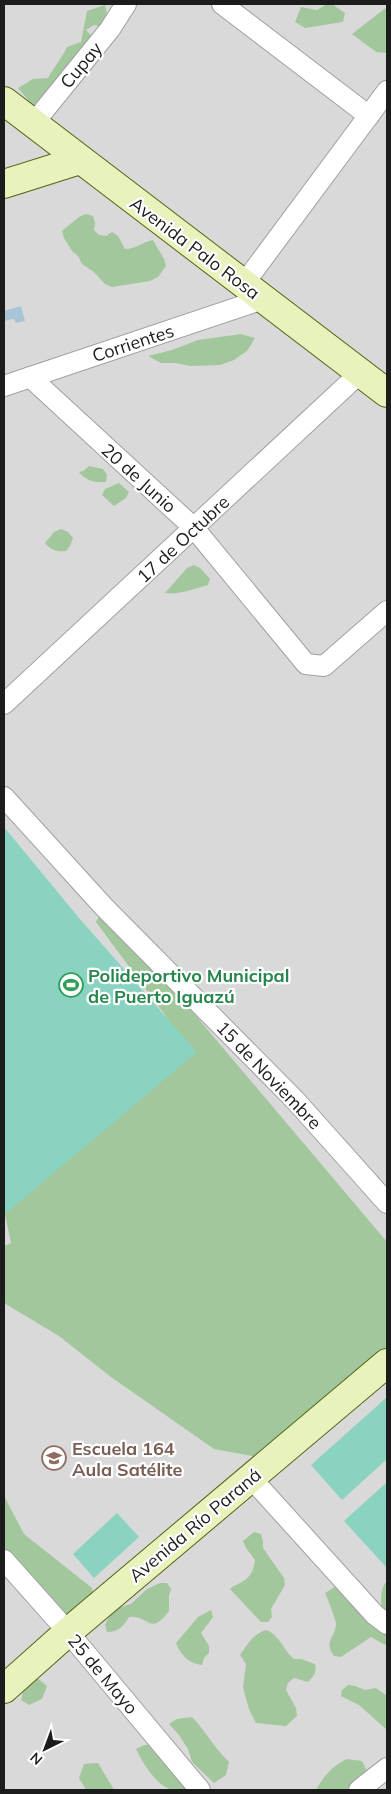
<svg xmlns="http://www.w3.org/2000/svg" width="391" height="1794" viewBox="0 0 391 1794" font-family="Mulish,sans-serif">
<rect width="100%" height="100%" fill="#ecebe3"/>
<rect fill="#dad9d9" x="4" y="4" width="383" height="1786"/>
<g fill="#a3c79c">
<path d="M327 4H332L345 13 343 22 305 28 295 22 301 7 317 10Z"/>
<path d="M105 5 110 29 94 25 86 30 97 41 40 114 18 88 33 79 48 78C54 67 62 58 67 47L81 42 87 11Z"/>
<path d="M387 7V53L376 52 352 34Z"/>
<path d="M86 214 93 216 95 223 94 230 99 235 106 236 112 232 118 236 125 249C136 249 142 242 153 240L164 259 166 266 158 277 150 281 112 287 105 284 94 272 82 264 78 256 72 251 64 238 62 231 79 217Z"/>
<path d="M241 334 255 338 247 351 234 360 220 365 190 366 176 363H161L148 356 172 350 198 340Z"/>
<path d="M89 466 103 469 107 475 106 482C95 483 86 481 79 472L83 471Z"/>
<path d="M119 483 129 492 126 498 114 506 102 495 105 489Z"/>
<path d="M61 529 68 532 73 538 70 546 66 551C56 552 51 550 45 543L54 532Z"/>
<path d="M194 565 200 568 210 579 208 585C193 589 179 595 165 593L187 568Z"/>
<path d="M104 907 387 1242V1352L273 1460 214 1449 111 1377 59 1336 4 1303V1246L11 1243 4 1210 188 1046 96 922Z"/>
<path d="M4 1496 24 1534 92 1588 96 1607 81 1619 52 1613 4 1556Z"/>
<path d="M254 1532 261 1534 263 1541V1548L284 1578 285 1585 271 1609 272 1617 268 1622H261L230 1589C234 1585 237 1585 242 1582 251 1577 254 1569 255 1560L246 1548 243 1541Z"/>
<path d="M387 1581V1645L383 1644 371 1637 341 1657 334 1656C323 1641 336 1638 336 1623 335 1618 328 1599 325 1593L338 1585 381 1609C382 1598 379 1590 387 1581Z"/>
<path d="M160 1583H167L171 1589 169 1596V1611C149 1637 150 1615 129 1617 124 1626 118 1632 107 1632L105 1625 111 1613 117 1608 131 1604 147 1589Z"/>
<path d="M211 1610 213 1617 201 1633 209 1646V1653L204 1658 202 1665C189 1664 180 1654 176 1643L198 1617Z"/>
<path d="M266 1630C280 1635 283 1650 294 1659H301L315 1664C317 1672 314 1676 308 1682L294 1678 288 1683 286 1690 296 1708 297 1716 286 1726 256 1723 249 1709 245 1695 243 1687 246 1664 240 1655C247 1645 253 1634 266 1630Z"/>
<path d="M36 1677 47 1686 42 1699 29 1705 21 1700 25 1686Z"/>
<path d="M348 1685 355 1686 365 1690 376 1688 387 1696V1730L359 1705 341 1696 342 1690Z"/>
<path d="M192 1717C206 1731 214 1748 229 1762L226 1775 214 1783 192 1762 188 1749 179 1735 169 1724 177 1719Z"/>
<path d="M144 1745H159L197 1790C190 1790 180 1792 173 1790 157 1787 142 1762 136 1749Z"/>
<path d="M347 1759 362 1761 368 1773C350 1794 342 1790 316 1790 324 1776 332 1766 347 1759Z"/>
<path d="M98 1763 113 1788 115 1790H86L79 1778 84 1764Z"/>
</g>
<g fill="#89d3c0">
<path d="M4 827 79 918 197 1052 4 1215Z"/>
<path d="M386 1398 387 1459 342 1500 311 1465Z"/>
<path d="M387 1482V1568L344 1521Z"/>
<path d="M117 1513 139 1537 94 1578 73 1554Z"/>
</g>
<path fill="#a8c5d5" d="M21 306 25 321 16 323 14 319 4 321V311Z"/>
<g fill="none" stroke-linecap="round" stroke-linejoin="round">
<g stroke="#a0a0a0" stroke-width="22">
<g id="street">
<path d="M222 4 369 116"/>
<path d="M33 124 110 29 126 4"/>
<path d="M243 285 387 91"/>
<path d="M30 377 194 528 306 664 324 666 387 611"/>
<path d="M4 386 263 299"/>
<path d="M4 704 360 373"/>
<path d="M4 797 104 907 295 1100 387 1203"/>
<path d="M251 1478 375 1615 387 1624"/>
<path d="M4 1560 68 1632 200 1790"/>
<path d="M359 1790 387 1768"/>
</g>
</g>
<g stroke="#516611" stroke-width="30">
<g id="secondary">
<path d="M4 101 387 393"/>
<path d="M4 184 80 160"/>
<path d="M4 1689 68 1632 387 1363"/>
</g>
</g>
<use href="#street" stroke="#fff" stroke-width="20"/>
<use href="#secondary" stroke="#e8f2bc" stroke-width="28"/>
</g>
<defs>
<g id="stadium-ring" transform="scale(1.25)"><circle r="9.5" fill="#fff" stroke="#2e9e5b" stroke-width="1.5"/><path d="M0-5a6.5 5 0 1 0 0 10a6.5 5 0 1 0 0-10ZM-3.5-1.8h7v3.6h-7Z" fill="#2e9e5b"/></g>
<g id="school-ring" transform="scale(1.25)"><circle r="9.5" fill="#fff" stroke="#8d6e63" stroke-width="1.5"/><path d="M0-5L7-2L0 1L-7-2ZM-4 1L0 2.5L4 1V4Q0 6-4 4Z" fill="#8d6e63"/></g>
</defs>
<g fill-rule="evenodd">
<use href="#stadium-ring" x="71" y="985"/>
<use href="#school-ring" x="54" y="1458"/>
</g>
<g text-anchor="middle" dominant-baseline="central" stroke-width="4.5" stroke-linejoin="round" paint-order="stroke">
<g font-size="18" fill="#1c1c1c" stroke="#fff">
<text transform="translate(81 65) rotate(-50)">Cupay</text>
<text transform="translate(195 248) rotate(37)">Avenida Palo Rosa</text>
<text transform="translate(133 343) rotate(-18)">Corrientes</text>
<text transform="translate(139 478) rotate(42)">20 de Junio</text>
<text transform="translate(183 539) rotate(-43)">17 de Octubre</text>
<text transform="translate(269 1075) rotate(46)">15 de Noviembre</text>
<text transform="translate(195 1525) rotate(-40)">Avenida Río Paraná</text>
<text transform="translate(103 1674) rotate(50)">25 de Mayo</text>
</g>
<g font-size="18" font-weight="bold" fill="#27864d" stroke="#fff" text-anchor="start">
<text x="88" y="975">Polideportivo Municipal<tspan x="88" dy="21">de Puerto Iguazú</tspan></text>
</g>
<g font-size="18" font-weight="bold" fill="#785e54" stroke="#fff" text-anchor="start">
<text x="72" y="1448">Escuela 164<tspan x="72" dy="21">Aula Satélite</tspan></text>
</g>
</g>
<rect width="391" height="1794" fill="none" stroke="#1c1c1c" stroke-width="10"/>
<g transform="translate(45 1749) rotate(222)" stroke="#ffffff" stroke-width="4" paint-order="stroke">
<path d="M0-4L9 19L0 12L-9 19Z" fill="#1c1c1c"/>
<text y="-8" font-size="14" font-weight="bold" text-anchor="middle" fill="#1c1c1c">N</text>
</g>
</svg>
